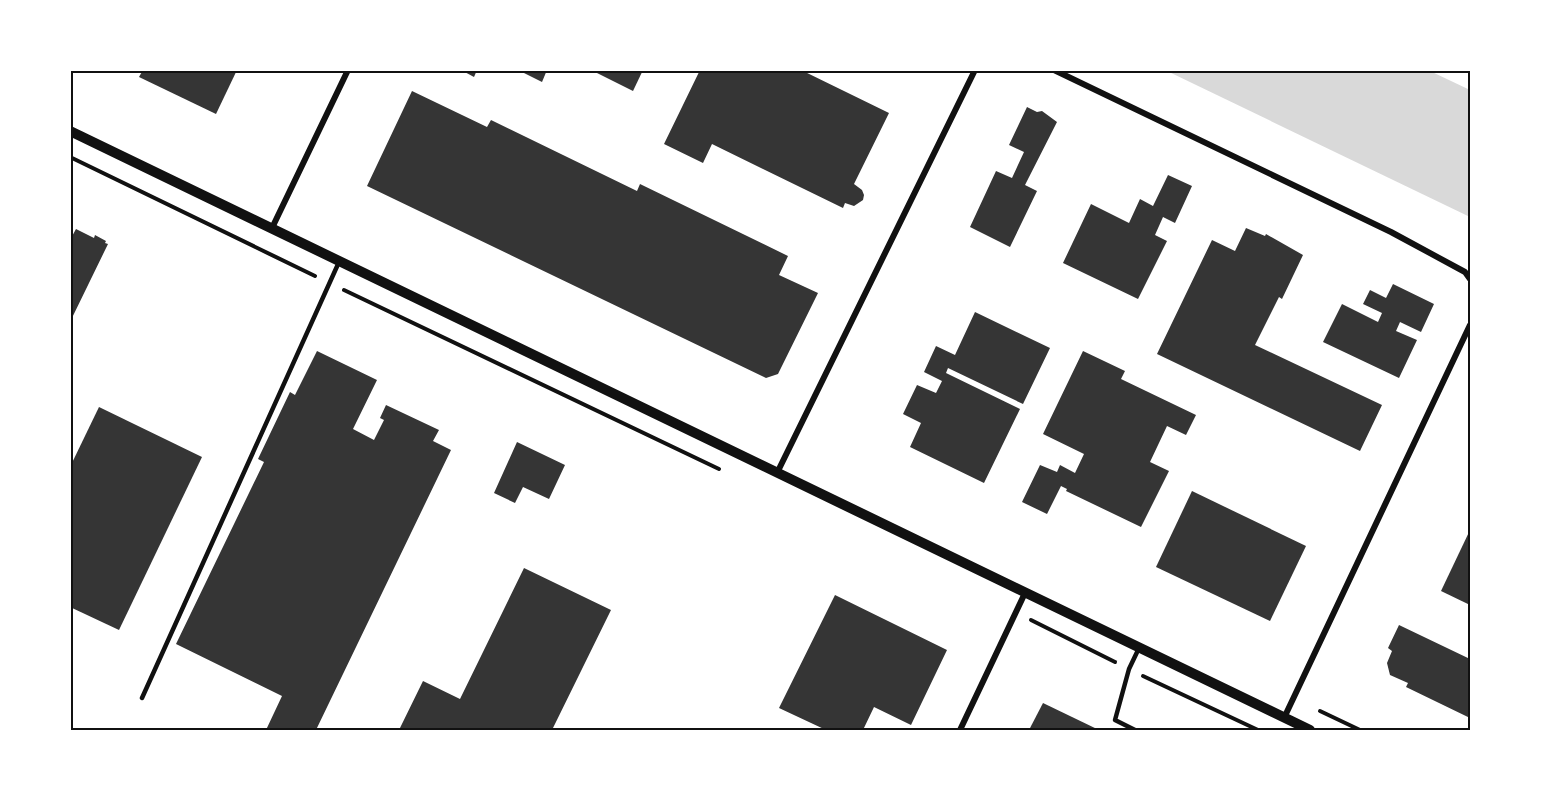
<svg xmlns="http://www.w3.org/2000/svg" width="1541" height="801" viewBox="0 0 1541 801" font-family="'Archivo Narrow',sans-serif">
<rect width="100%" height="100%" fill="#fff"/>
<path fill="#d9d9d9" d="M1167 71H1430L1470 90V217Z"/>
<g fill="#353535">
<path d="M143 70H237L216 114 139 77Z"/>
<path d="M461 70H477L474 77Z"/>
<path d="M518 70H547L542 82Z"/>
<path d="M591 70H643L633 91Z"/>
<path d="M700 70H801L889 113 854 184 862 190 864 195 863 200 854 206 845 203 843 208 712 144 703 163 664 144Z"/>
<path d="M412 91 487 127 491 120 637 191 640 184 788 256 779 275 818 293 778 374 766 378 367 186Z"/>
<path d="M1027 107 1037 112 1042 111 1057 122 1025 185 1037 191 1010 247 970 227 996 171 1012 178 1024 152 1009 145Z"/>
<path d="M1168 175 1192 186 1175 223 1163 217 1155 235 1167 241 1138 299 1063 263 1091 204 1129 223 1140 199 1153 206Z"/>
<path d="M1246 228 1265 236 1266 234 1303 255 1282 299 1279 297 1255 345 1382 405 1360 451 1157 354 1212 240 1235 251Z"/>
<path d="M76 229 94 238 95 235 106 241 105 243 108 244 70 322V240Z"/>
<path d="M1393 284 1434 304 1421 332 1400 322 1396 331 1417 340 1399 378 1323 342 1342 304 1378 322 1382 313 1363 304 1370 290 1386 298Z"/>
<path d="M975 312 1050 348 1023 404 948 368 946 373 1020 409 984 483 910 447 921 423 903 414 917 385 936 393 942 381 924 372 936 346 955 355Z"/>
<path d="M317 351 377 380 353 429 374 440 384 420 380 418 386 405 439 430 433 441 451 450 316 730H266L282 696 176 644 264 462 258 459 290 392 295 395Z"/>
<path d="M1083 351 1125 371 1121 379 1196 415 1186 435 1167 426 1150 462 1169 471 1141 527 1066 491 1067 489 1061 486 1047 514 1022 502 1040 465 1057 472 1060 465 1075 473 1084 454 1043 434Z"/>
<path d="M99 407 202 457 119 630 70 607V467Z"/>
<path d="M517 442 565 465 549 499 523 487 515 503 494 493Z"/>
<path d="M1192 491 1306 546 1270 621 1156 567Z"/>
<path d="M1470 530V605L1441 591Z"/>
<path d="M524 568 611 610 552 730H399L423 681 460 699Z"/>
<path d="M835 595 947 650 911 725 874 707 863 730H826L779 708Z"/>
<path d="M1399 625 1470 659V718L1406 687 1408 683 1390 675 1387 663 1392 651 1388 648Z"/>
<path d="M1043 703 1099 730H1029Z"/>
</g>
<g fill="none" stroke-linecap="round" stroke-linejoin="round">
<g stroke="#111" stroke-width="4">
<path d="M70 157 315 276"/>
<path d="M344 290 719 469"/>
<path d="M1031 620 1115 662"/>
<path d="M1143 676 1258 730"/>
<path d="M1320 711 1360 730"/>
</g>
<g stroke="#111" stroke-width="4.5">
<path d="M142 698 339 262"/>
<path d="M1135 730 1115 720 1129 669 1139 648"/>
</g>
<g stroke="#111" stroke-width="6">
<path d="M1054 70 1391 232 1465 272 1470 279"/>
<path d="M272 228 348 70"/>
<path d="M777 473 975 70"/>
<path d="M1284 718 1470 325"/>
<path d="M960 730 1025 593"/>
</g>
<path stroke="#111" stroke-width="10" d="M70 131 1310 730"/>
</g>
<rect width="1541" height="801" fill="none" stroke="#ffffff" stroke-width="144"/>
<rect x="72" y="72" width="1397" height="657" fill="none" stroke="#111" stroke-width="2"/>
</svg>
